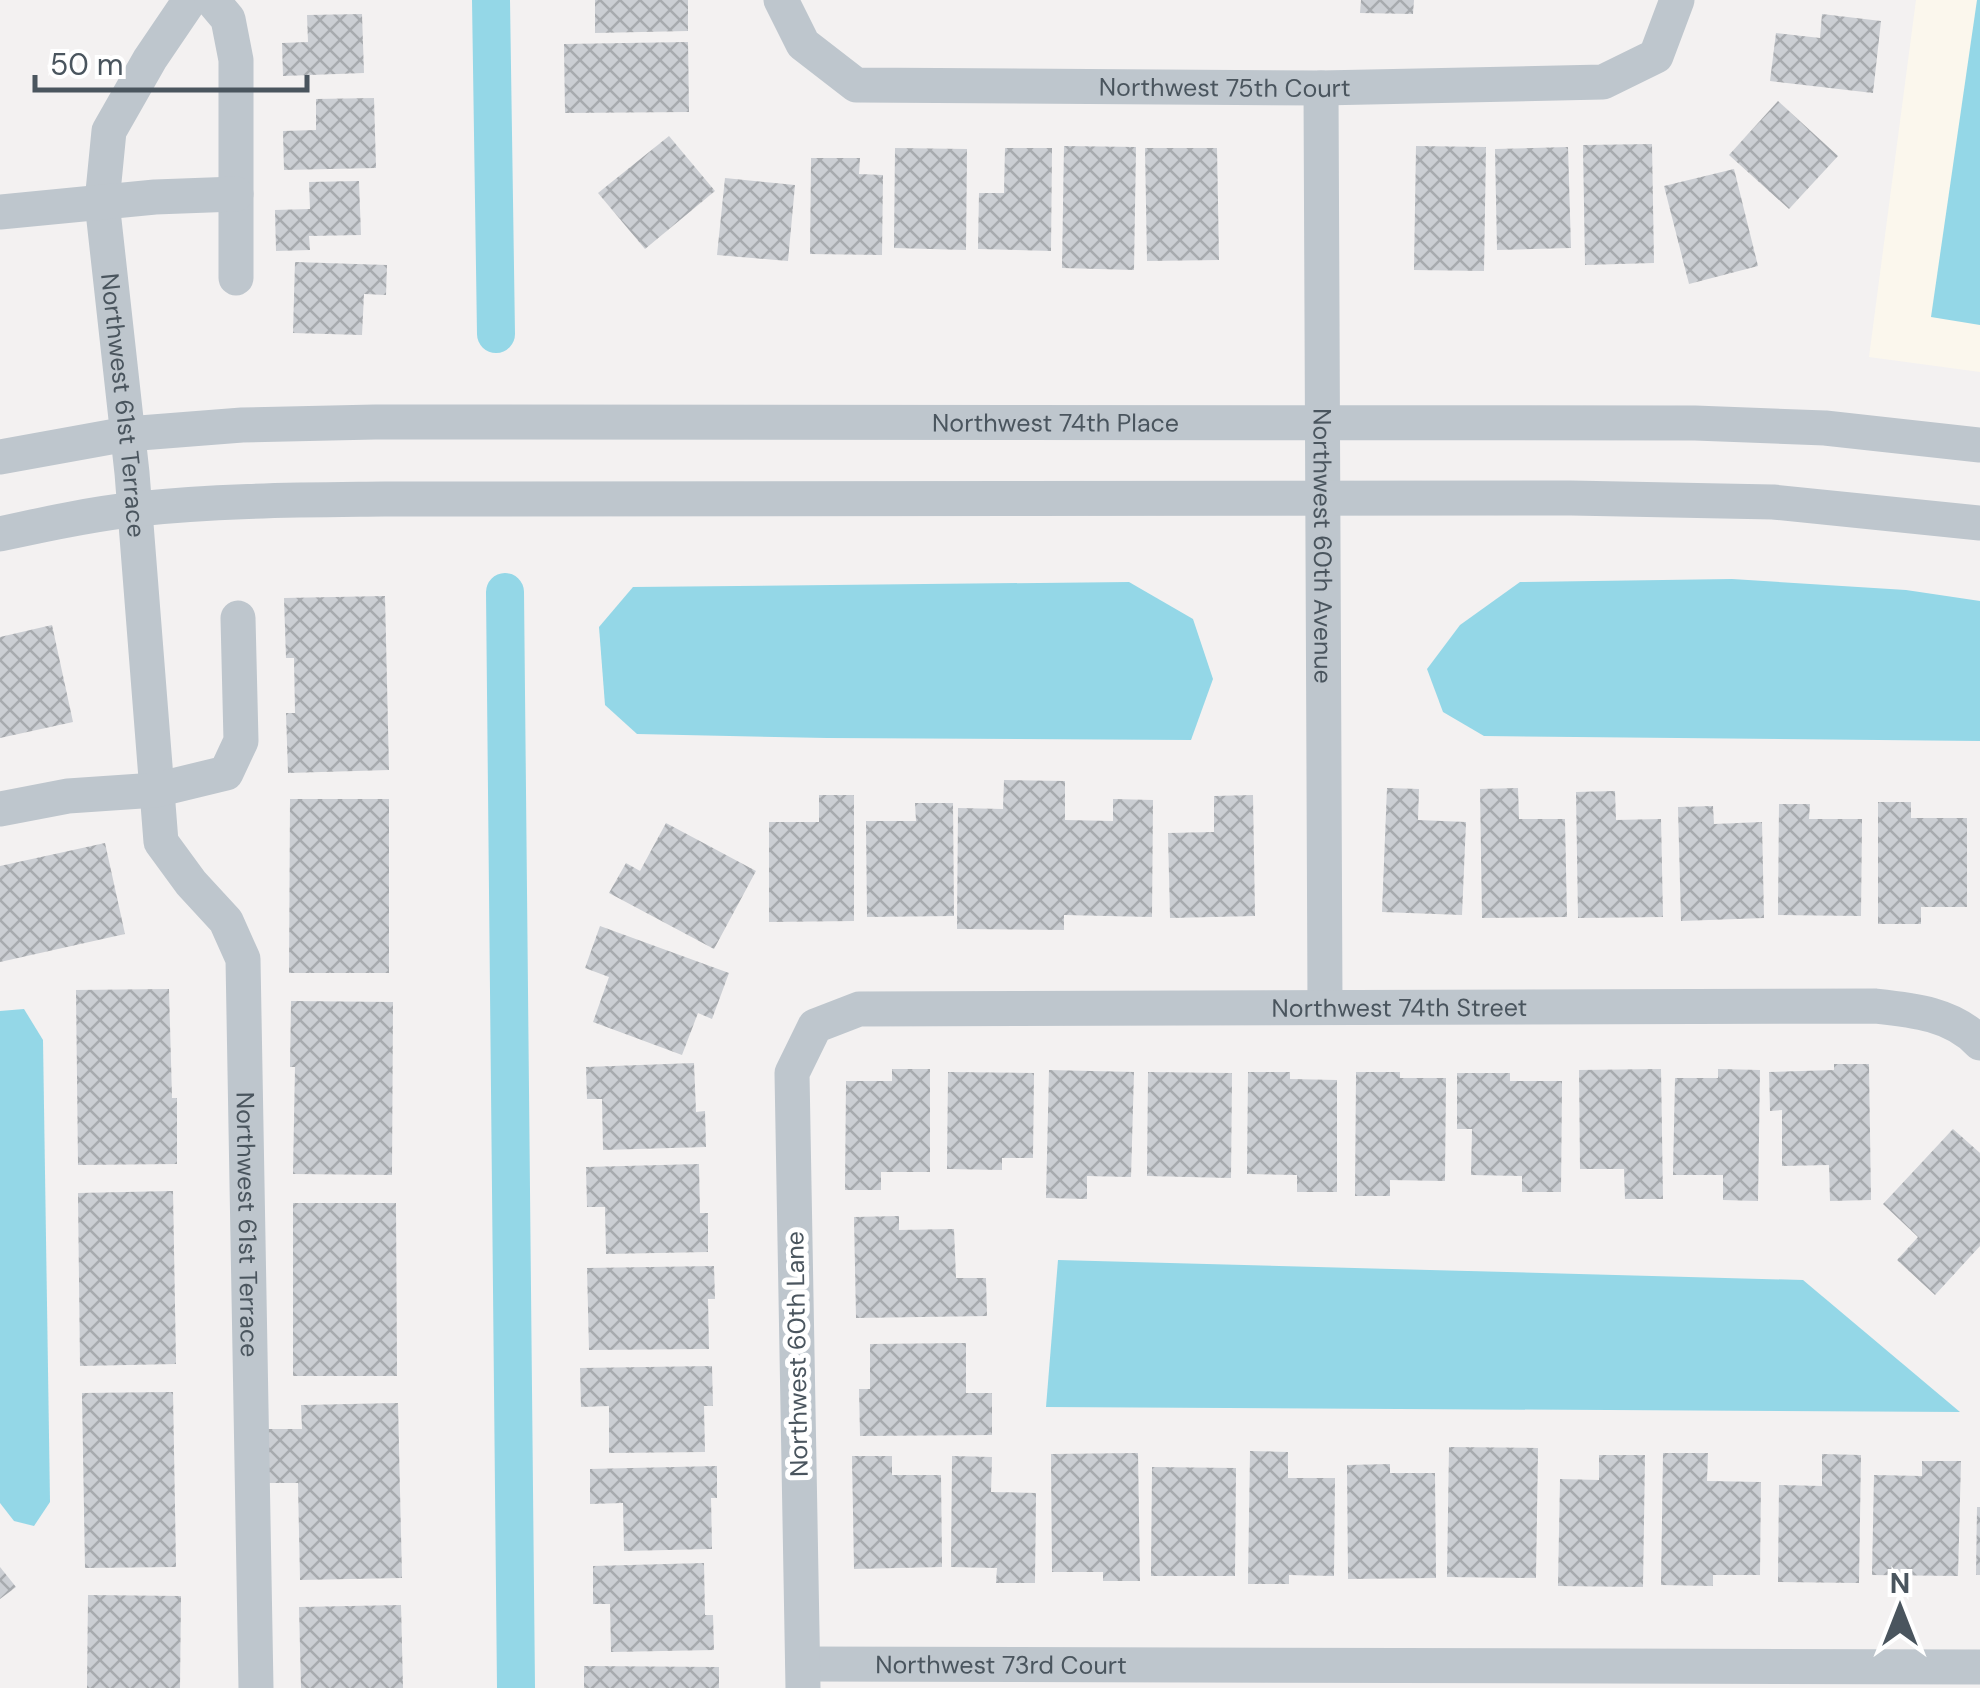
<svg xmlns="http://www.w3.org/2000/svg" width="1980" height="1688" viewBox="0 0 1980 1688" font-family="'DM Sans',sans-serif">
<defs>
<pattern id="building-cross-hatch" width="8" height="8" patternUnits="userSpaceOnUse" patternTransform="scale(2.5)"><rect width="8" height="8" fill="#cbced3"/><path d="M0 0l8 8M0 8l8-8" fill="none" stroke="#a7aaae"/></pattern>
</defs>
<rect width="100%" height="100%" fill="#f3f1f1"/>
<path fill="#fbf7ed" d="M1916 0H1980V372L1869 357Z"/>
<g fill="#94d7e7">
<path d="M1977 0H1980V325L1931 317Z"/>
<path d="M1732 579 1906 590 1980 601V741L1484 736 1443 712 1427 669 1460 625 1520 582Z"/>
<path d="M1129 582 1193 619 1213 679 1191 740 827 738 637 734 605 705 599 627 633 587Z"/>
<path d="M24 1009 43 1040 50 1502 34 1526 14 1521 0 1503V1011Z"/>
<path d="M1058 1260 1803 1280 1960 1412 1046 1407Z"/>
</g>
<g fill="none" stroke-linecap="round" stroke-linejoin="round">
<g stroke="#94d7e7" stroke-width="38">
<path d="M491 0 496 334"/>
<path d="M505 592 516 1688"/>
</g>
</g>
<g fill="url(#building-cross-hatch)">
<path d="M595 0H688V31L595 33Z"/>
<path d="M1361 0H1414L1413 14 1360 13Z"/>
<path d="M362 14 364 73 283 76 282 43 308 42 307 15Z"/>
<path d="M1822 14 1881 21 1873 93 1770 81 1776 33 1820 38Z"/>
<path d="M688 42 689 112 565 113 564 44Z"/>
<path d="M374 98 376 168 284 170 283 131 316 130V99Z"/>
<path d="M1778 101 1838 156 1789 209 1729 155Z"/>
<path d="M669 136 715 191 645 249 598 193Z"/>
<path d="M1652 144 1654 263 1585 265 1583 145Z"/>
<path d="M1064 146 1136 147 1134 270 1062 268Z"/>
<path d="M1416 146 1486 147 1484 271 1414 270Z"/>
<path d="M1568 147 1571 248 1497 250 1495 149Z"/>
<path d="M895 148 967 149 966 250 894 248Z"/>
<path d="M1005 148H1052L1051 251 978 249 979 193H1004Z"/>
<path d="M1145 148H1217L1219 260 1147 261Z"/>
<path d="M811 158H860L859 174 883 175 882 255 810 254Z"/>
<path d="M1734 169 1758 266 1689 284 1664 186Z"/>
<path d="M725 178 795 185 788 261 717 255Z"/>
<path d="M359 181 361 235 309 236 310 250 276 251 275 210 310 209 309 182Z"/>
<path d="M295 262 387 265 386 295 364 294 362 335 293 333Z"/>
<path d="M385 596 389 770 288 773 286 713H295L294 658H286L284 598Z"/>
<path d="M52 625 73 722 0 738V637Z"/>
<path d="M1004 780 1065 781V820L1113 821V799L1153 800 1152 917 1064 915V930L957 929 958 808 1003 809Z"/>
<path d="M1387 788 1419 789 1418 820 1466 822 1462 915 1382 912Z"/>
<path d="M1518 788 1519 819H1565L1567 917 1482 918 1480 789Z"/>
<path d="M1615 791 1616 820 1661 819 1663 917 1578 918 1576 792Z"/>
<path d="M819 795H854V921L769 922V822H819Z"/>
<path d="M1253 795 1255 916 1170 918 1168 833 1214 832V796Z"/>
<path d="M290 799H389V973H289Z"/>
<path d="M1878 802H1911V818H1967V907H1921V924H1878Z"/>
<path d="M915 803H953L954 916 867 917 866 821H916Z"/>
<path d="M1779 804H1810L1809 819H1862L1861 916 1778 915Z"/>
<path d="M1713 806 1714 824 1762 822 1764 918 1681 921 1678 807Z"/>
<path d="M666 823 756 871 714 949 609 893 626 863 640 871Z"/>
<path d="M105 843 125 934 0 962V866Z"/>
<path d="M600 926 729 973 712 1019 698 1013 682 1055 593 1022 609 977 585 968Z"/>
<path d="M169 989 172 1098H177V1164L78 1165 76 990Z"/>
<path d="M291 1001 393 1002 392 1175 293 1174 295 1067H290Z"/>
<path d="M694 1063 696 1112 705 1111 706 1147 603 1150 602 1099H587L586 1067Z"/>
<path d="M1834 1064H1869L1871 1200 1830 1201 1829 1165 1782 1166V1110L1770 1111 1769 1072 1834 1070Z"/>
<path d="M892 1069H930V1172H881V1190H845L846 1081H892Z"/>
<path d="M1661 1069 1663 1199H1625L1624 1169H1580L1579 1070Z"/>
<path d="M1718 1069 1760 1070 1758 1201 1723 1200V1175H1673L1675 1078H1718Z"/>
<path d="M1049 1070 1134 1072 1131 1177 1087 1176V1199L1046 1198Z"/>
<path d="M948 1072 1034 1073 1033 1158H1002V1170L947 1169Z"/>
<path d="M1148 1072 1232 1073 1231 1178 1147 1176Z"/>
<path d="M1248 1072H1290V1079L1337 1080V1192H1297V1175L1247 1174Z"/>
<path d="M1356 1072H1400V1078H1446L1445 1181 1390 1180V1196H1355Z"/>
<path d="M1457 1073H1510V1081H1562L1561 1192H1522V1176L1471 1175 1472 1129H1457Z"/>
<path d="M1953 1129 1980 1153V1246L1935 1295 1897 1260 1918 1237 1883 1204Z"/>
<path d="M699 1164 700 1213H708V1252L606 1254 605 1207H587L586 1167Z"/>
<path d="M173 1191 176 1364 80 1366 78 1193Z"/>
<path d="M293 1203H396L397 1376H293Z"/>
<path d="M899 1216V1230L954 1229 956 1278H986L987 1316 856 1318 854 1217Z"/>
<path d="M714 1266 715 1299H708L709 1349 589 1350 587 1268Z"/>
<path d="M966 1343V1393H992V1435L860 1436 859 1389H870V1344Z"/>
<path d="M712 1366 713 1406H704L705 1452 609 1453V1406L581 1407 580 1368Z"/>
<path d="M173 1392 176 1567 85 1568 82 1393Z"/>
<path d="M398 1403 402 1578 300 1580 298 1483H265L263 1429H302L301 1405Z"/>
<path d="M1449 1447 1538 1448 1536 1578 1447 1577Z"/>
<path d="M1250 1451 1288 1452V1478H1335L1334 1576 1289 1575V1584H1248Z"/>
<path d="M1138 1453 1140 1581H1103V1572H1052L1051 1454Z"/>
<path d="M1663 1453H1708L1707 1481 1761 1482 1760 1575H1713V1586L1661 1585Z"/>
<path d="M1822 1454 1861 1455 1859 1583 1778 1582 1779 1485 1822 1486Z"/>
<path d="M1599 1455H1645L1643 1587 1558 1586 1560 1479 1599 1480Z"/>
<path d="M852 1456H892V1475H941L942 1567 854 1569Z"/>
<path d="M952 1456 992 1457 991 1492 1036 1493 1035 1583H996L997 1568 951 1567Z"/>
<path d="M1922 1461H1961L1958 1576 1872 1575 1874 1475 1922 1476Z"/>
<path d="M1390 1464V1473H1435L1436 1578 1348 1579 1347 1465Z"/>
<path d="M717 1466V1498H711L712 1549 624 1551 623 1503 590 1504V1469Z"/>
<path d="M1152 1467 1236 1468 1235 1576H1151Z"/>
<path d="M1977 1507H1980V1575H1976Z"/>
<path d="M704 1563 705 1615H713L714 1650 611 1652 610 1604H593V1566Z"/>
<path d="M0 1567 16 1587 0 1599Z"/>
<path d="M88 1595 181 1596 180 1688H87Z"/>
<path d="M401 1605 403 1688H301L299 1607Z"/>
<path d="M584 1666 719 1667V1688H584Z"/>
</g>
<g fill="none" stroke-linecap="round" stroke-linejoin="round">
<g stroke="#bec6cd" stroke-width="35">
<path id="s1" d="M190 0 150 59 109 131 102 202 132 473 161 842 191 883 226 921 243 959 256 1688"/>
<path d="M212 0 228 19 236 60V278"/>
<path id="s2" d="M781 0 803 44 856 85 1321 88 1603 82 1656 56 1677 0"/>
<path id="s3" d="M1321 88 1325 1006"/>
<path d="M0 212 155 197 236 194"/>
<path id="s4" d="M0 457 127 434 242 425 375 422 1695 423 1825 428 1980 445"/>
<path d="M0 534C45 524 91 514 137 509 219 500 302 500 384 499L1571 498 1773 502 1980 523"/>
<path d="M0 809 68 796 156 790 226 773 241 741 238 618"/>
<path id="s5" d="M803 1664 1980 1667"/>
<path id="s6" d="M803 1688 792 1073 815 1026 859 1009 1875 1006C1913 1010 1953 1014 1980 1043"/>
</g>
</g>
<g text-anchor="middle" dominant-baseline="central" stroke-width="10" stroke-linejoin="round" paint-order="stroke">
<g font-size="25" fill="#4a555e" stroke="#fff">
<text stroke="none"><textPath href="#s2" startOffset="485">Northwest 75th Court</textPath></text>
<text stroke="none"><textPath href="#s1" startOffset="430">Northwest 61st Terrace</textPath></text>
<text stroke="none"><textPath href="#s4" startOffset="1058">Northwest 74th Place</textPath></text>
<text stroke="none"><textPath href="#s3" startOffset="458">Northwest 60th Avenue</textPath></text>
<text stroke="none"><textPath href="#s6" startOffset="1255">Northwest 74th Street</textPath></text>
<text stroke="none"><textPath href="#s1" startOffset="1278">Northwest 61st Terrace</textPath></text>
<text transform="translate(797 1354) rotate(-91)">Northwest 60th Lane</text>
<text stroke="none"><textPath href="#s5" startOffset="198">Northwest 73rd Court</textPath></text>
</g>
</g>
<g transform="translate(1900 1608)" stroke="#ffffff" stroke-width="8" paint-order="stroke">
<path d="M0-8L18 38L0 25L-18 38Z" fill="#4a555e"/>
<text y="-15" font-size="28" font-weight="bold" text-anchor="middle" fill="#4a555e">N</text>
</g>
<path d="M35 75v15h272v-15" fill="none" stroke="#4a555e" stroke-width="5"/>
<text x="50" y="75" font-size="30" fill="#4a555e" stroke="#ffffff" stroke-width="8" paint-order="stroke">50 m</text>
</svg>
